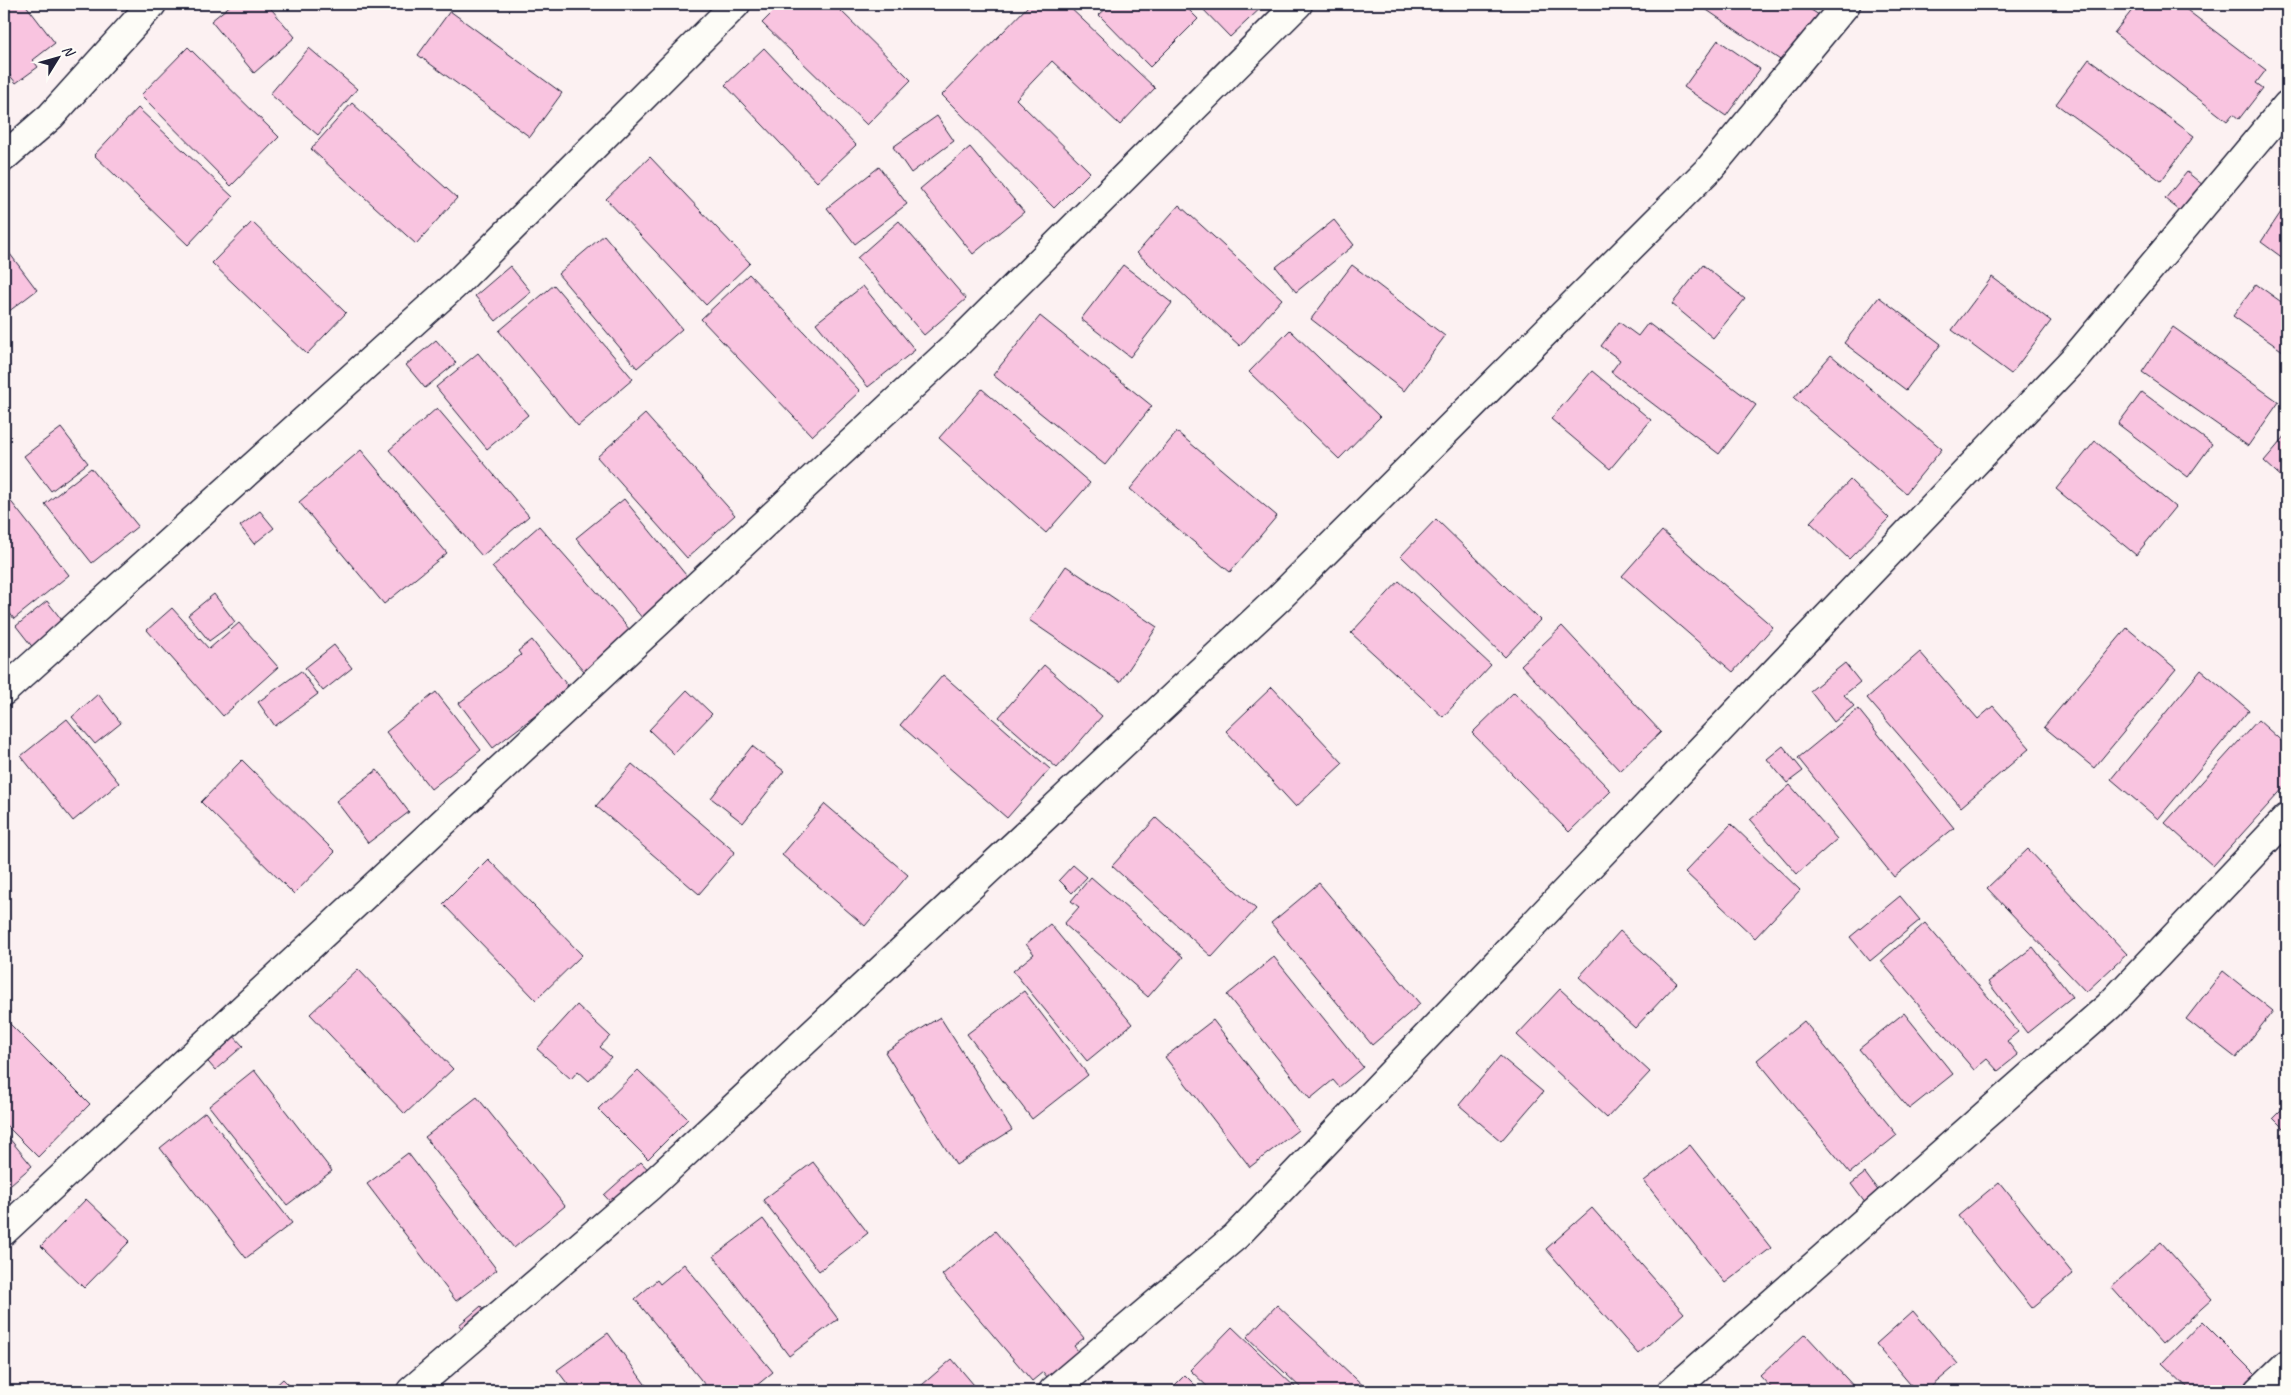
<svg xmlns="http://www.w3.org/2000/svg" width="2291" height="1395" viewBox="0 0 2291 1395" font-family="Caveat,sans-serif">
<rect width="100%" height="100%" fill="#fcf1f2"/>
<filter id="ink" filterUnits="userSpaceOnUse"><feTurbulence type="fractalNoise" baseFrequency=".02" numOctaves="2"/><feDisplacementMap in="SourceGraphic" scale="10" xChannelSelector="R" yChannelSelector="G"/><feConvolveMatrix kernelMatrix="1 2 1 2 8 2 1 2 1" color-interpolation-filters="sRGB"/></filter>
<g filter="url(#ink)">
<g fill="#f9c4e0" stroke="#22223b">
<path d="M4 4H25L55 43 33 60 38 67 16 83 4 68Z"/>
<path d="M232 4H267L295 37 254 73 211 21Z"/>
<path d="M781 4H834L911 80 867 125 762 23Z"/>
<path d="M1030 4H1066L1155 88 1120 125 1052 61 1016 99 1090 172 1054 208 942 95Z"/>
<path d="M1111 4H1183L1198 19 1150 67 1099 15Z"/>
<path d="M1198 4H1265L1230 37Z"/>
<path d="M1698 4H1802L1819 15 1786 64Z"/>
<path d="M2137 4H2179L2266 70 2256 83 2263 88 2239 119 2233 114 2227 121 2114 33Z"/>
<path d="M450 11 562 93 530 137 418 55Z"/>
<path d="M1718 40 1760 69 1726 116 1684 87Z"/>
<path d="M188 47 279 137 231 186 141 95Z"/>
<path d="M309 48 357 89 318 135 270 94Z"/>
<path d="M764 48 856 145 817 182 725 85Z"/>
<path d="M2089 59 2194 136 2161 181 2056 104Z"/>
<path d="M352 103 457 198 416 244 311 149Z"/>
<path d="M138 108 233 197 188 245 94 155Z"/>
<path d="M937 116 954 141 911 173 893 147Z"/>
<path d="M970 147 1024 212 973 254 920 189Z"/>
<path d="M650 157 750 263 706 305 606 199Z"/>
<path d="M879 167 907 204 855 244 827 208Z"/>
<path d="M2187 172 2209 190 2188 217 2165 199Z"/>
<path d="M2287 203V261L2261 242Z"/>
<path d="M1179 205 1282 299 1240 346 1137 253Z"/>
<path d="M1334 220 1354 245 1296 292 1276 267Z"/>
<path d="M899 221 966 299 924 335 857 258Z"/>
<path d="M252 222 346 313 307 354 212 263Z"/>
<path d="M604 235 682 329 637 368 558 274Z"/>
<path d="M4 246 37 290 4 315Z"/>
<path d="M1123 265 1172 303 1130 357 1081 319Z"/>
<path d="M1352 265 1445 336 1404 391 1311 319Z"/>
<path d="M1703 265 1745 299 1713 338 1672 304Z"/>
<path d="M510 266 531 292 496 321 475 296Z"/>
<path d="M749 274 860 391 812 436 701 319Z"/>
<path d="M1992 277 2051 321 2011 374 1952 330Z"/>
<path d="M2256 284 2287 306V354L2233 316Z"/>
<path d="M554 285 633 379 578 426 499 331Z"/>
<path d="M863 286 915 350 868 387 816 323Z"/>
<path d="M1879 297 1941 344 1906 390 1844 343Z"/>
<path d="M1040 316 1152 406 1105 465 993 375Z"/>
<path d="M1619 322 1638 336 1648 323 1756 405 1719 454 1611 372 1620 360 1601 346Z"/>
<path d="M2173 327 2279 402 2248 446 2142 372Z"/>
<path d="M1290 330 1380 417 1339 459 1249 372Z"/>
<path d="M436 340 456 363 425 388 406 365Z"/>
<path d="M478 353 528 415 487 449 436 387Z"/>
<path d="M1831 355 1942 449 1906 493 1794 398Z"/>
<path d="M1592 371 1651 420 1610 469 1551 419Z"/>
<path d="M982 389 1090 483 1046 533 939 438Z"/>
<path d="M2142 392 2212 444 2188 477 2118 424Z"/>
<path d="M437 408 529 516 482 556 389 450Z"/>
<path d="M645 414 735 515 687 558 597 457Z"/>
<path d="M61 428 88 463 51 491 24 456Z"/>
<path d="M1177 432 1277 516 1230 572 1130 489Z"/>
<path d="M2287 434V482L2264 461Z"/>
<path d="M2095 441 2175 507 2136 555 2056 489Z"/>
<path d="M361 450 447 553 384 604 299 502Z"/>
<path d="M91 468 138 526 92 563 45 504Z"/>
<path d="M1850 480 1889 518 1849 559 1810 522Z"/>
<path d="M9 499 69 575 14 619 4 605V503Z"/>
<path d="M624 499 690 580 643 619 576 538Z"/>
<path d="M260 511 274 528 254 544 240 526Z"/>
<path d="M1436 519 1540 620 1505 657 1401 556Z"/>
<path d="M539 526 631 631 585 672 492 567Z"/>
<path d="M1662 531 1773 627 1733 672 1622 576Z"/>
<path d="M1066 566 1157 627 1120 682 1029 620Z"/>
<path d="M1399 581 1491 665 1443 717 1351 633Z"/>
<path d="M214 594 235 622 209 641 188 615Z"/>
<path d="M47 601 65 624 34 649 16 626Z"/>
<path d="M172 608 209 649 239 623 278 667 223 716 147 630Z"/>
<path d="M1562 626 1661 732 1620 771 1521 665Z"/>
<path d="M2127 628 2176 669 2094 768 2044 727Z"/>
<path d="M532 640 570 689 493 748 459 703 521 655 518 651Z"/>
<path d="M334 645 352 668 323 691 305 668Z"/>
<path d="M1920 652 1978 719 1993 706 2030 748 1961 807 1867 698Z"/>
<path d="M1845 663 1860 682 1844 695 1854 706 1834 722 1810 691Z"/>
<path d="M1044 665 1102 716 1057 768 999 717Z"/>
<path d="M2201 670 2249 710 2158 819 2111 779Z"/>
<path d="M301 671 318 694 275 726 258 702Z"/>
<path d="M943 675 1050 769 1007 818 900 725Z"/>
<path d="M1272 687 1343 763 1296 807 1226 731Z"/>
<path d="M687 690 712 714 674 754 649 730Z"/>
<path d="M436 692 481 750 431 789 386 732Z"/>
<path d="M1514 692 1611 791 1569 832 1472 733Z"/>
<path d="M98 694 121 723 95 744 72 717Z"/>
<path d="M1858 709 1954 828 1894 877 1798 758Z"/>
<path d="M67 719 119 783 73 821 21 756Z"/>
<path d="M2258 720 2287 746V784L2213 866 2165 823Z"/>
<path d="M752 746 784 771 743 823 711 798Z"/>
<path d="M1783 746 1803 771 1787 783 1767 759Z"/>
<path d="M242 760 335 852 294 894 201 802Z"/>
<path d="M632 764 735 852 699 894 596 806Z"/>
<path d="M377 770 409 812 368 843 336 801Z"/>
<path d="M1790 785 1837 839 1797 874 1750 820Z"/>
<path d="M825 804 908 875 865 926 782 855Z"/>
<path d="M1156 818 1256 909 1212 957 1112 866Z"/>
<path d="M1731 824 1800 890 1755 938 1685 872Z"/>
<path d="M2028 849 2127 954 2086 992 1987 888Z"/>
<path d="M488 859 582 955 536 1000 443 904Z"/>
<path d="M1073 865 1087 877 1072 893 1059 880Z"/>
<path d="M1091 877 1183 957 1148 997 1064 924 1079 907 1071 901Z"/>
<path d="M1319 883 1420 1004 1372 1045 1271 923Z"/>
<path d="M1900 896 1920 920 1870 961 1850 937Z"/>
<path d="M1925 923 2018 1032 2007 1041 2018 1055 1998 1071 1987 1059 1974 1070 1881 961Z"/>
<path d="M1050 924 1132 1024 1087 1061 1013 971 1034 954 1026 944Z"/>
<path d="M1620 931 1677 983 1635 1028 1579 977Z"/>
<path d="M2033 947 2072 997 2027 1033 1988 982Z"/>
<path d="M1274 957 1363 1067 1339 1087 1333 1080 1310 1099 1227 995Z"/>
<path d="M358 969 453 1069 405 1114 310 1014Z"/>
<path d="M2223 971 2273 1011 2236 1058 2186 1019Z"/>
<path d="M1560 989 1650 1072 1607 1118 1517 1035Z"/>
<path d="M1024 991 1088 1075 1032 1119 967 1034Z"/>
<path d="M577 1005 610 1036 600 1047 611 1057 589 1081 578 1071 571 1079 537 1049Z"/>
<path d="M1904 1013 1953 1074 1909 1109 1859 1049Z"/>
<path d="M940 1017 1012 1130 956 1165 885 1052Z"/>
<path d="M4 1018 90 1104 38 1157 4 1123Z"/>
<path d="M1213 1020 1298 1130 1250 1167 1165 1057Z"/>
<path d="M1804 1021 1897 1135 1850 1173 1757 1060Z"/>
<path d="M231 1033 243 1046 215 1070 203 1056Z"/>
<path d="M1500 1056 1543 1092 1501 1141 1459 1105Z"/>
<path d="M254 1070 332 1171 287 1205 209 1106Z"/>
<path d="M638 1070 688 1119 648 1159 598 1109Z"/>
<path d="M477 1097 565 1206 514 1248 425 1137Z"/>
<path d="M2287 1104V1132L2273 1118Z"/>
<path d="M205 1112 292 1223 246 1258 160 1148Z"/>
<path d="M4 1132 32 1166 4 1190Z"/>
<path d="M1690 1145 1771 1248 1725 1283 1644 1181Z"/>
<path d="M408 1153 497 1270 456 1301 367 1184Z"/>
<path d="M641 1162 655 1177 618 1210 604 1195Z"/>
<path d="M813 1162 868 1233 819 1271 763 1200Z"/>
<path d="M1865 1173 1883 1197 1869 1208 1851 1184Z"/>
<path d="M1999 1182 2073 1274 2032 1308 1958 1216Z"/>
<path d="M86 1199 130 1241 84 1288 41 1246Z"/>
<path d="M1592 1208 1684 1313 1638 1354 1546 1249Z"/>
<path d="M763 1219 838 1319 789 1356 714 1256Z"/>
<path d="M995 1231 1084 1338 1074 1346 1082 1356 1051 1382 1043 1372 1032 1381 942 1275Z"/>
<path d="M2161 1242 2212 1299 2162 1344 2111 1287Z"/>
<path d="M684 1264 773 1372 750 1391H710L635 1299 657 1280 660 1284Z"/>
<path d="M1277 1305 1369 1391H1304L1247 1337Z"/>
<path d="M481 1306 490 1317 468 1336 459 1325Z"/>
<path d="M1913 1311 1958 1364 1926 1391H1916L1876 1344Z"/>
<path d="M2202 1321 2255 1374 2239 1391H2191L2162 1363Z"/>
<path d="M1232 1327 1299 1391H1212L1190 1370Z"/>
<path d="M608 1333 650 1391H573L557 1370Z"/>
<path d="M1805 1334 1858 1391H1774L1760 1376Z"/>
<path d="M952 1359 979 1391H915Z"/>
<path d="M1185 1375 1201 1391H1169Z"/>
<path d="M283 1379 295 1391H270Z"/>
</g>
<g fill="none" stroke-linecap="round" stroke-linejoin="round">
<g stroke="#22223b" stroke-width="31">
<g id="minor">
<path d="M4 157 51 116 152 4"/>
<path d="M4 691 458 282 736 4"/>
<path d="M4 1231 953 348 1298 4"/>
<path d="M411 1391 650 1186 1280 597 1711 167 1846 4"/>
<path d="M1053 1391 1236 1236 2074 359 2287 105"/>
<path d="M1672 1391 2109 1006 2287 818"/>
<path d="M2259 1391 2287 1364"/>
</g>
</g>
<use href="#minor" stroke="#fdfcf7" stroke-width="28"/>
</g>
</g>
<rect width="2291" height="1395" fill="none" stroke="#fdfcf7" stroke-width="20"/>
<rect x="10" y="10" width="2271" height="1375" fill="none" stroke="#22223b" stroke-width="2" filter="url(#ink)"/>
<g transform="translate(58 58) rotate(53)" stroke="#fdfcf7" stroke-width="4" paint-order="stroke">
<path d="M0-4L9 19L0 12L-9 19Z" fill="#22223b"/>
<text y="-8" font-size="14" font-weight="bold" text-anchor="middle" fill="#22223b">N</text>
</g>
</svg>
